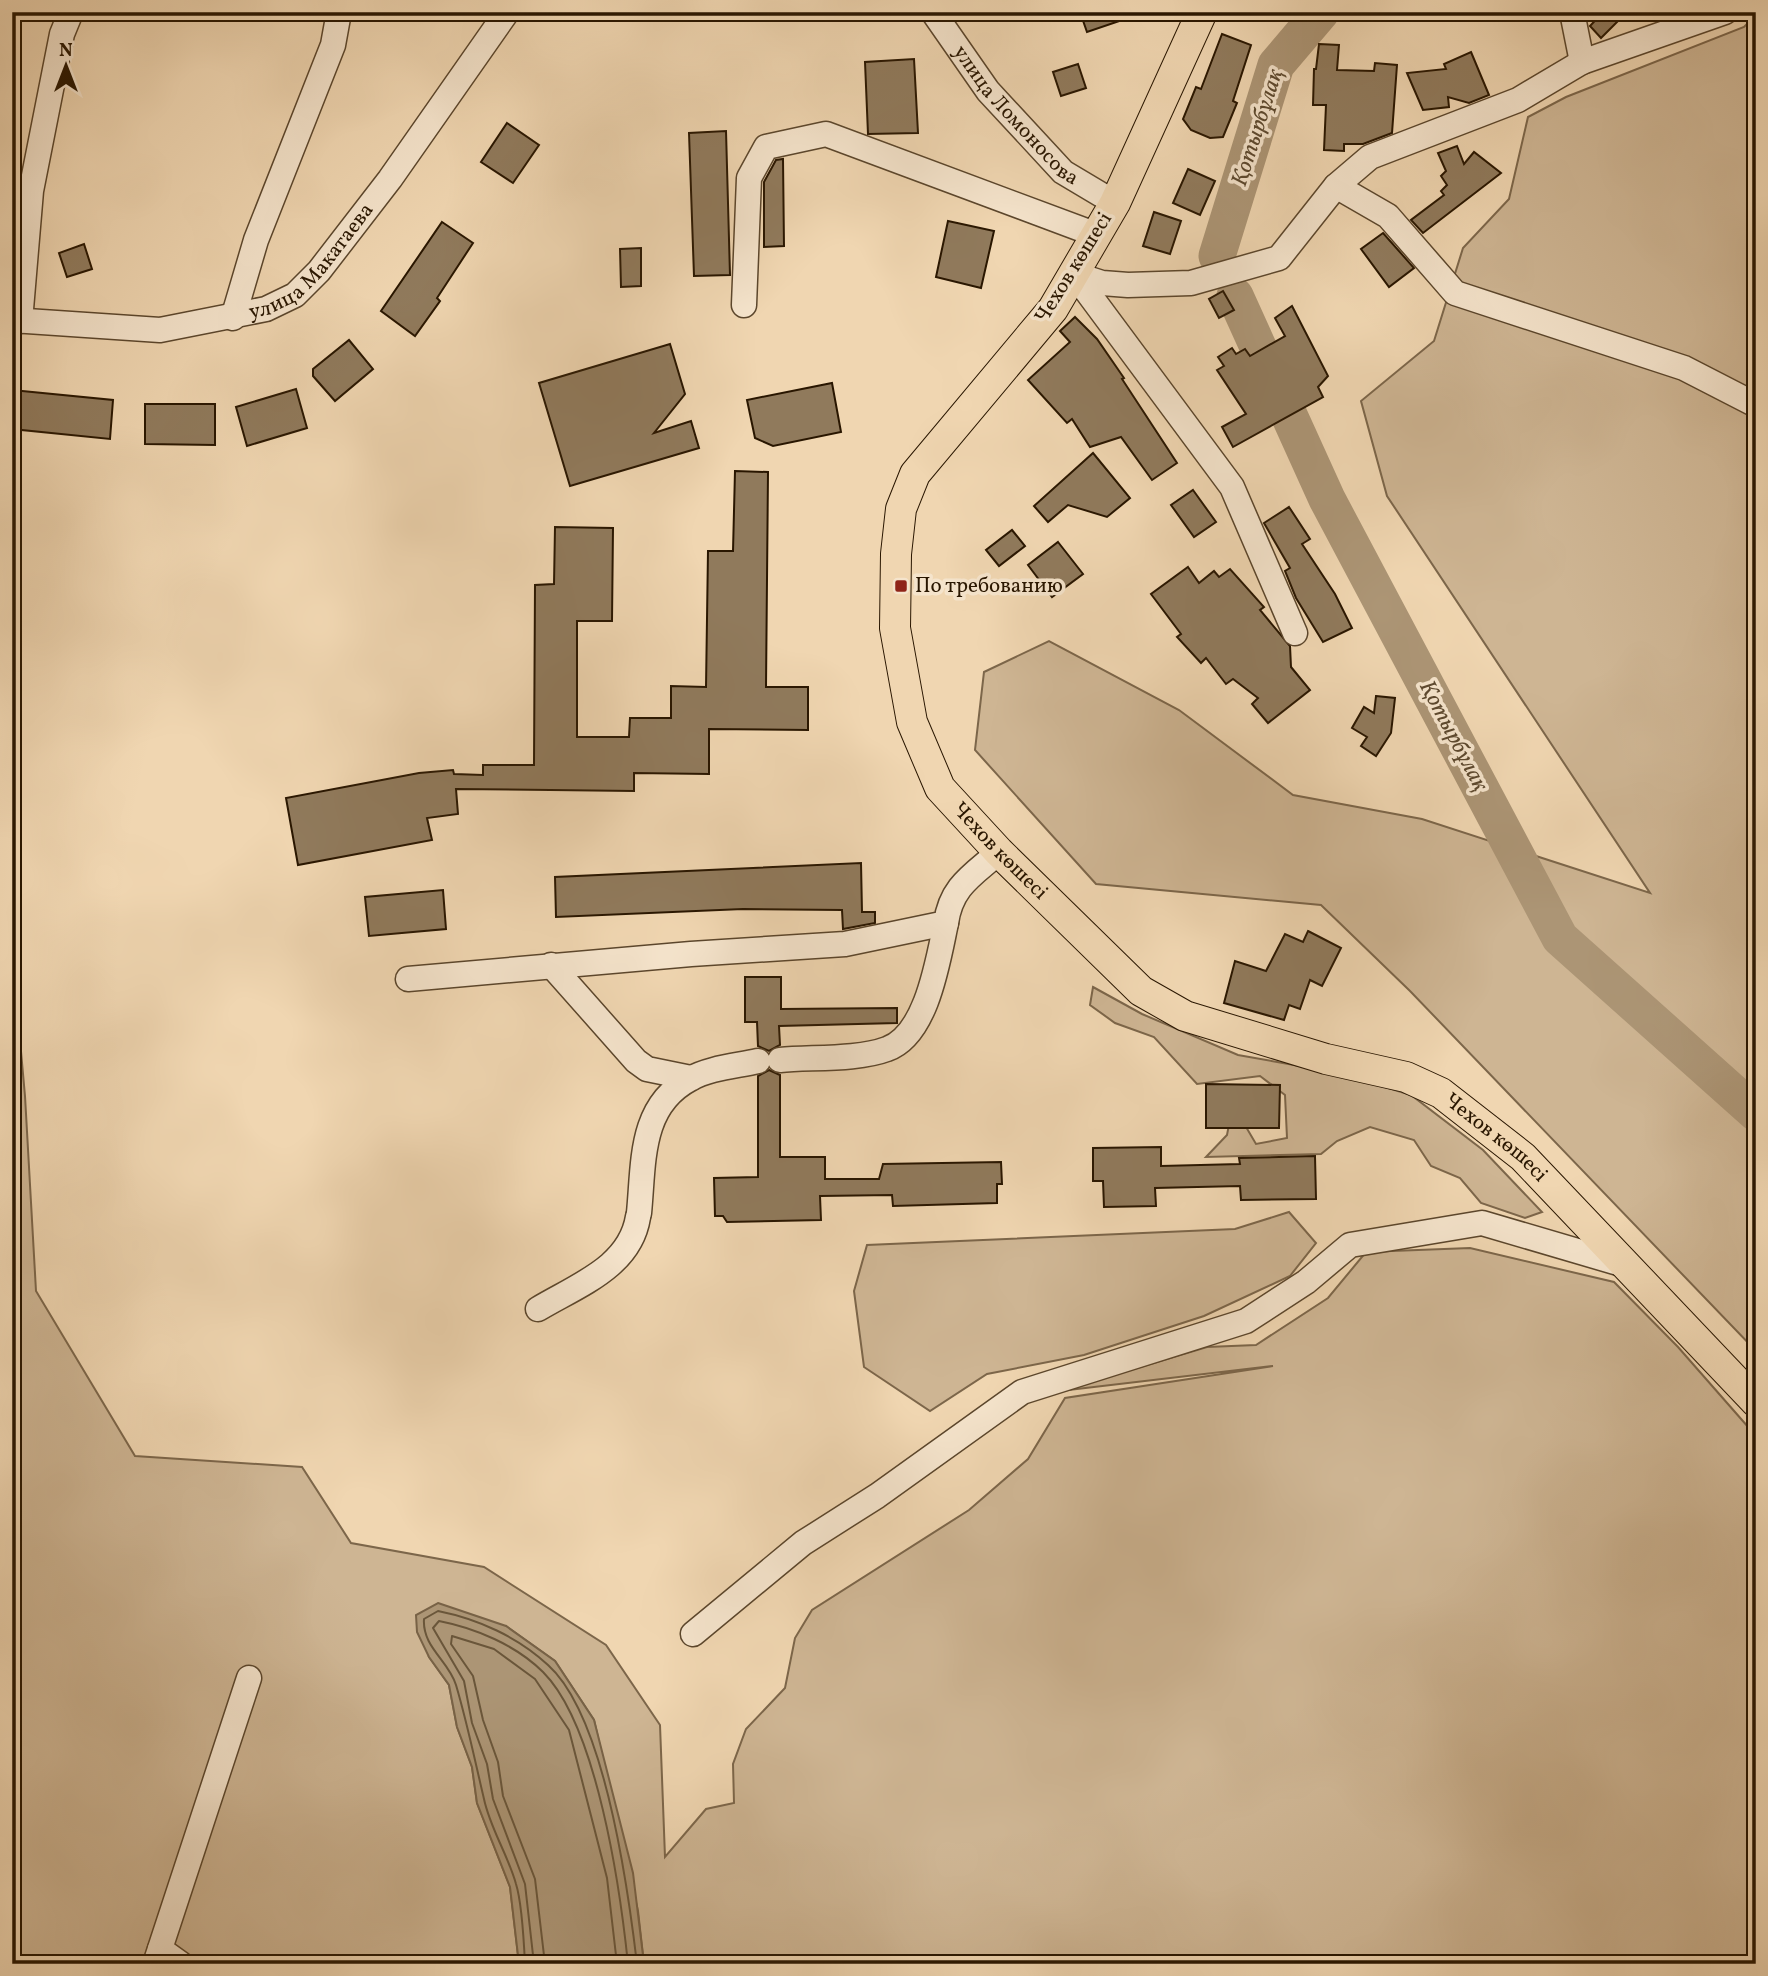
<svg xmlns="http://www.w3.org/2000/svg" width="1768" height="1976" viewBox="0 0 1768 1976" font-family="Vollkorn,serif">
<rect width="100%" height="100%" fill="#f0d6b1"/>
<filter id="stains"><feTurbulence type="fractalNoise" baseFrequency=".00286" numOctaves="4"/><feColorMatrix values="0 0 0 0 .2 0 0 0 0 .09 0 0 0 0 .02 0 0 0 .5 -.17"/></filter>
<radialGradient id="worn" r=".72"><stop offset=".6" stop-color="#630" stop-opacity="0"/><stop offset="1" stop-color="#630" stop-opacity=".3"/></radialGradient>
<g fill="#ceb593" stroke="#7c664a" stroke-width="2">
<path d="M1756 15V1351L1410 991 1321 905 1096 884 975 750 984 672 1049 641 1179 710 1293 795 1422 819 1650 893 1387 496 1361 401 1434 341 1463 248 1509 199 1528 117 1566 97 1744 27Z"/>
<path d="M12 951 25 1096 36 1291 135 1456 302 1467 351 1543 484 1567 606 1645 660 1725 665 1857 706 1809 734 1803 733 1764 746 1729 785 1688 795 1638 812 1610 969 1510 1028 1459 1065 1398 1273 1366 1060 1391 1207 1347 1256 1345 1328 1298 1366 1252 1470 1248 1614 1282 1678 1347 1756 1436V1964H644L638 1911 594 1720 555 1661 506 1626 429 1657 449 1685 457 1727 472 1767 477 1803 510 1887 519 1964H12Z"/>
<path d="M1093 987 1142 1014 1238 1055 1339 1073 1411 1095 1483 1150 1542 1212 1525 1218 1481 1203 1460 1178 1431 1166 1414 1140 1370 1127 1337 1141 1321 1154 1206 1157 1227 1135 1231 1114 1239 1115 1256 1144 1287 1138 1285 1095 1260 1076 1197 1084 1154 1037 1115 1023 1090 1005Z"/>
<path d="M1289 1212 1316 1243 1290 1276 1204 1316 1084 1355 987 1374 930 1411 864 1367 854 1291 867 1245 1235 1229Z"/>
</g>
<path fill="#ac9575" stroke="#786246" stroke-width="2" d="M438 1603 506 1626 555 1661 594 1720 633 1873 644 1964H519L510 1887 477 1803 472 1767 457 1727 449 1685 429 1657 417 1632 416 1615Z"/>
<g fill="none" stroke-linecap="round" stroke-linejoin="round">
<g stroke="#6a563a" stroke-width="2">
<path d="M525 1964C524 1943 522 1903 516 1884 508 1855 490 1828 484 1799 475 1761 467 1722 456 1685 449 1661 422 1647 424 1619L438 1611C478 1619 518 1637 548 1665 605 1716 628 1888 637 1964"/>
<path d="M534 1964 525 1884 493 1799 487 1764 472 1723 464 1681 433 1628 439 1621C475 1628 516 1645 543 1672 597 1726 620 1887 628 1964"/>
<path d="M545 1964 535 1879 503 1796 498 1762 483 1720 473 1676 451 1644 452 1636 494 1649 535 1679 569 1730 607 1878 617 1964"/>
</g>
<g stroke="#ac9575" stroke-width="37">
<path d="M1217 256 1276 65 1321 12"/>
<path d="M1235 296 1327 499 1560 938 1756 1113"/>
</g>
</g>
<g fill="#907a5c" stroke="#291600" stroke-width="2">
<path d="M1080 12H1137V15L1087 32Z"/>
<path d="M1603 12H1627L1601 38 1590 26Z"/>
<path d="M1222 34 1251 45 1233 101 1237 103 1223 137 1210 138 1191 130 1183 119 1196 87 1201 89Z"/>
<path d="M1319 44 1339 45 1337 70 1374 71 1375 63 1397 65 1392 133 1363 144H1344V151L1324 150 1326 105H1313L1314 69H1316Z"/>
<path d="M1471 52 1489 95 1469 103 1448 97 1449 107 1423 110 1407 73 1446 69 1444 64Z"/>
<path d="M914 59 918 133 868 134 865 62Z"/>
<path d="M1078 64 1086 88 1061 96 1053 72Z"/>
<path d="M507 123 539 145 513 183 481 162Z"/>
<path d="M726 131 730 275 694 276 689 133Z"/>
<path d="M1457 146 1464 164 1474 152 1501 173 1423 233 1411 220 1444 195 1441 191 1447 185 1441 176 1446 171 1438 153Z"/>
<path d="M783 159 784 246 764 247V182L776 160Z"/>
<path d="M1188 169 1215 181 1200 215 1173 203Z"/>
<path d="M1154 212 1181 221 1170 254 1143 246Z"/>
<path d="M948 221 994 231 981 288 936 277Z"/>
<path d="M442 222 473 243 437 298 440 301 415 336 381 311Z"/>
<path d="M1383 233 1414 268 1389 287 1361 249Z"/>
<path d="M84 244 92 269 67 277 59 253Z"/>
<path d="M641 248V286L621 287 620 249Z"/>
<path d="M1223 291 1234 310 1219 318 1209 299Z"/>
<path d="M1292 306 1328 376 1318 387 1323 397 1233 447 1222 427 1246 414 1217 370 1224 366 1218 357 1232 348 1236 354 1245 349 1250 356 1285 336 1275 318Z"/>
<path d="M1075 317 1097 339 1124 378 1122 379 1177 463 1152 480 1121 437 1090 447 1072 419 1067 423 1028 380 1070 342 1060 331Z"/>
<path d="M349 340 373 369 335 401 313 376V369Z"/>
<path d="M670 344 685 394 654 433 691 421 699 448 570 486 539 383Z"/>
<path d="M832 383 841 432 773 446 755 438 747 400Z"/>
<path d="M296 389 307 428 247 446 236 407Z"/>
<path d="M12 390 113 400 110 439 12 429Z"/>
<path d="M145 404H215V445L145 444Z"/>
<path d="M1093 453 1130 498 1107 517 1068 505 1048 522 1034 506Z"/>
<path d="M735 471 768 472 766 687H808V730L709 729V774L634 773V791L456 789 458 814 427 818 432 840 298 865 286 798 419 773 453 770 454 774 483 775V765H534L535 585 554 584 555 527 613 528 612 621H577V737H629L630 718H671V686L706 687 708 551H733Z"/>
<path d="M1193 490 1216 522 1194 537 1171 505Z"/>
<path d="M1289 507 1310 539 1302 544 1335 594 1352 628 1323 642 1296 598 1285 571 1290 568 1264 523Z"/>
<path d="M1012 530 1025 546 999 566 986 550Z"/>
<path d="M1058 542 1083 574 1052 597 1028 565Z"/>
<path d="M1188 567 1199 583 1214 571 1219 577 1230 569 1264 607 1260 610 1290 646 1291 667 1310 690 1268 723 1252 704 1258 698 1233 679 1226 684 1206 658 1201 663 1177 637 1181 634 1151 594Z"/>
<path d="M1376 696 1395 698 1391 733 1376 756 1361 746 1367 737 1352 728 1364 707 1374 713Z"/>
<path d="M861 863 862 912H875V923L843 929 842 910 743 909 556 917 555 877Z"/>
<path d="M443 890 446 929 369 936 365 897Z"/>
<path d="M1308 931 1341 948 1322 986 1310 980 1300 1009 1289 1005 1284 1020 1224 1003 1235 961 1266 971 1285 934 1303 942Z"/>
<path d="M745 977H781V1009L897 1008V1023L779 1026 780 1045 769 1051 758 1046 757 1022H745Z"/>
<path d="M769 1070 780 1075V1157H825V1179H879L883 1164 1001 1162 1002 1184H997V1203L893 1206 892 1195 820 1196 821 1220 727 1222 723 1216H715L714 1178 758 1177V1076Z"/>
<path d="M1206 1084 1280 1085 1279 1128H1206Z"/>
<path d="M1161 1147V1166L1240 1164 1239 1158 1315 1156 1316 1199 1241 1200 1240 1186 1155 1188 1156 1206 1104 1207 1103 1181H1093V1148Z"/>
</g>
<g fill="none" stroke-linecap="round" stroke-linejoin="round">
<g stroke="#5b462c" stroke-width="27">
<g id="minor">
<path id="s1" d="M933 12 988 91 1063 172 1115 203"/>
<path d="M1572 12 1582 62"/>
<path d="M1336 186 1388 216 1455 293 1684 368 1756 405"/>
<path d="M1074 274 1102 283 1128 285 1191 283 1279 258 1336 186 1370 157 1518 100 1582 62 1725 12"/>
<path d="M1074 274 1232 487 1295 633"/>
<path d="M744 305 749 178 766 147 826 134 1097 235"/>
<path d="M233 318 256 240 333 45 339 12"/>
<path id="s2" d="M12 320 160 330 266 309 295 295 319 271 390 179 507 12"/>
<path d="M20 321 31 191 62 34 71 12"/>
<path d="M551 965 636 1061 647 1069 691 1078"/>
<path d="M408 979 691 954 845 944 946 923C951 886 973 875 999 852"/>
<path d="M780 1060C811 1057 858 1060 887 1049 927 1035 938 960 946 923"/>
<path d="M639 1213C644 1163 639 1106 690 1079 709 1068 736 1066 758 1061"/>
<path d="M538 1309C578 1285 630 1267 638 1217"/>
<path d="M693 1634 803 1543 877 1496 1022 1392 1246 1321 1306 1282 1350 1245 1482 1223 1625 1265"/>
<path d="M160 1949 181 1964"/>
<path d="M155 1964 249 1678"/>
</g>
</g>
<g stroke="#291600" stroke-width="32">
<g id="major">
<path id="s3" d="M1202 12 1115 203 1053 309 915 474 901 509 896 554 895 628 912 722 940 788 999 852 1141 991 1185 1016 1326 1059 1406 1077 1441 1093 1523 1157 1756 1402"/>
</g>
</g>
<use href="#minor" stroke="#f5e4cc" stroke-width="24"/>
<use href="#major" stroke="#f0d6b1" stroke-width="30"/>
</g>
<rect fill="#8f2418" stroke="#f5e4cc" stroke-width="2.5" x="894" y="579" width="14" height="14" rx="3.5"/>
<g text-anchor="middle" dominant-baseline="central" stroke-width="7" stroke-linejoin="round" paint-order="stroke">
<g font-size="21" fill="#291600" stroke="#f5e4cc">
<text stroke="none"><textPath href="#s1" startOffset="133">улица Ломоносова</textPath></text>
<text stroke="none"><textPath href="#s2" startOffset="322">улица Макатаева</textPath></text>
<text transform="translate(1074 268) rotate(-58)">Чехов көшесі</text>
<text stroke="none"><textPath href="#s3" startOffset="959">Чехов көшесі</textPath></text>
<text stroke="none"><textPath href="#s3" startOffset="1547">Чехов көшесі</textPath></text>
</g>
<g font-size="21" fill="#291600" stroke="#f5e4cc" text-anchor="start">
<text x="915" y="586">По требованию</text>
</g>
<g font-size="23" font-style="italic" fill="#5d492f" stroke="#f5e4cc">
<text transform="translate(1258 128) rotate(-72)">Қотырбұлақ</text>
<text transform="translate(1453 736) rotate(62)">Қотырбұлақ</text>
</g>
</g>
<rect width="1768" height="1976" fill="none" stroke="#f0d6b1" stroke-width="42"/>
<rect x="14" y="14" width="1740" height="1948" fill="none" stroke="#291600" stroke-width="3.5"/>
<rect x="21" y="21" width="1726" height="1934" fill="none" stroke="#291600" stroke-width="2"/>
<g transform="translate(66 66)" stroke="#f5e4cc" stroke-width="5" paint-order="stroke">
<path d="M0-5L12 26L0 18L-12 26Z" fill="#291600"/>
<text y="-10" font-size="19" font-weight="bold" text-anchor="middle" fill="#291600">N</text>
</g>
<rect width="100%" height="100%" filter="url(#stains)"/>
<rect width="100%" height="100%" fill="url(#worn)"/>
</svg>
